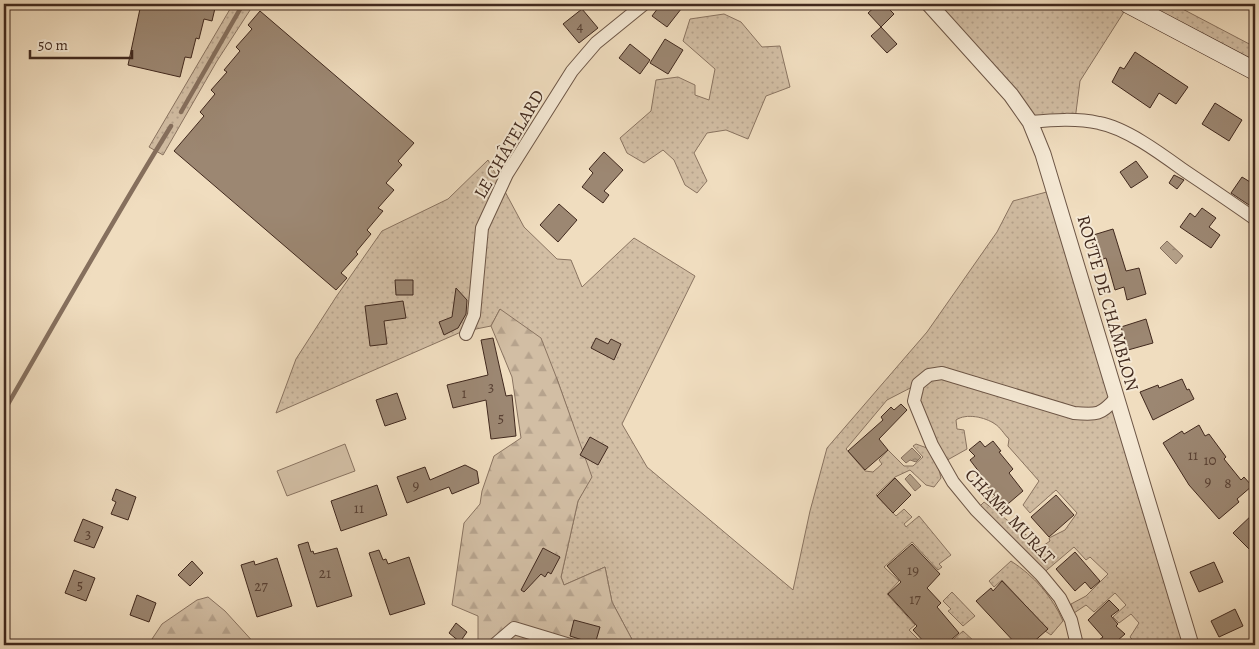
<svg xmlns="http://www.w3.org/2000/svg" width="1259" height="649" viewBox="0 0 1259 649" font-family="Alegreya,serif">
<defs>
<pattern id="grass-dots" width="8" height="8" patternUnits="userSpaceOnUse" patternTransform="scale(1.25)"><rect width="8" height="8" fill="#d2bea4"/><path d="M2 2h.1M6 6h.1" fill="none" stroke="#b6a38d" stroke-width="1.8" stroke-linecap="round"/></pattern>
<pattern id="forest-firs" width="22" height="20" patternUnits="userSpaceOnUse" patternTransform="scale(1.25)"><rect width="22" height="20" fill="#d2bea4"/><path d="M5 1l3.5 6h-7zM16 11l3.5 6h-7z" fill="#b6a38d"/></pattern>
<pattern id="water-ripples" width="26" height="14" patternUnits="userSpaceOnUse" patternTransform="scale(1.25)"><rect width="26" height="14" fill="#b4a088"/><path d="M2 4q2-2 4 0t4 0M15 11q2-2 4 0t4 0" fill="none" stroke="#94826f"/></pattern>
</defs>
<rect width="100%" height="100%" fill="#f0ddbf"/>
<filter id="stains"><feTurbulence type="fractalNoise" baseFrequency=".004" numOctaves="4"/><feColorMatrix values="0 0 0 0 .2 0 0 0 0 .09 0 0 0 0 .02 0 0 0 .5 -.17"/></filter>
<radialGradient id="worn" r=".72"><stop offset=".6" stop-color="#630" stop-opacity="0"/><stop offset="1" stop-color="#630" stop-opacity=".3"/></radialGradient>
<g fill="url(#grass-dots)" stroke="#8a7461">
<path d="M233 4H254L217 61 163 155 149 147Z"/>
<path d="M929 4H1173L1255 47V71L1129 4 1080 81 1075 120 1030 122Z"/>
<path d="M724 14 741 22 762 47 780 46 790 87 766 96 748 139 726 130 707 133 694 153 707 181 697 193 685 185 674 160 663 150 644 163 627 153 620 138 651 111 656 80 678 77 695 85V95L709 100 715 69 683 41 690 19Z"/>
<path d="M488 160 524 227 557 259 571 260 582 287 634 238 695 276 622 424 647 467 793 590 810 511 827 448 927 332 997 232 1013 201 1054 190 1191 645H1137L1130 637 1139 623 1131 614 1119 623 1113 617 1126 605 1115 593 1094 612 1086 605 1074 613 1071 604 1086 596 1108 574 1090 557 1086 560 1074 547 1041 575 976 510 984 502 1034 541 1040 548 1050 541 1049 538 1065 530 1077 513 1056 490 1030 513 1023 505 1039 481 1008 446 1009 439C1004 434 1000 427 995 424 985 417 966 413 956 420L957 429 964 430 967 449 942 463 921 420 918 384 887 400 846 449 865 471 873 472 882 464 879 460 888 450 904 466H913L923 457 913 446 916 444 927 448 939 470 941 478 934 487 926 485 910 470 895 477 876 495 896 516 904 509 912 517 904 524 906 527 919 516 951 555 939 564 942 567 938 570 912 542 884 567 899 581 887 594 915 625 909 630 924 645H635L612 602 605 567 564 585 561 577 578 501 591 477 557 379 500 309 491 326 461 332 276 413 296 359 336 297 382 231 448 199Z"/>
<path d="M1011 561C1034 576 1052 596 1063 621L1051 635 1045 631 1047 629 1002 580 994 587 989 581Z"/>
<path d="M952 592 975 616 963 626 948 611 951 609 943 601Z"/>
<path d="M963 631 975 642 972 645H947Z"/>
</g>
<g fill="url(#forest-firs)" stroke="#8a7461">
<path d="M500 309 541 338 557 379 592 477 578 501 561 577 564 585 605 567 612 602 635 645H478V616L452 605 464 523 480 504 482 491 494 456 521 438 512 377 491 326Z"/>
<path d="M208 597 225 611 256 645H148L162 624 197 600Z"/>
</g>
<path fill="#d2bea4" stroke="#8a7461" d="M345 444 355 471 287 496 277 471Z"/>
<g fill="url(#water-ripples)" stroke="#86705e">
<path d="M1167 241 1183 256 1176 264 1160 248Z"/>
<path d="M912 448 921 457 916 462 910 460 906 463 901 458Z"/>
<path d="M910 474 921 486 915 491 905 479Z"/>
</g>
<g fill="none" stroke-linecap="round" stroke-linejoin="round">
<g stroke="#86705e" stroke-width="4.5">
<path d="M181 112 243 4"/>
<path d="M4 411C59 316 113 220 171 126"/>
</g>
</g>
<g fill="#9c8772" stroke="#41291e">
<path d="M141 4H216L212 21 204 19 199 39 196 38 191 58 185 57 180 77 128 65Z"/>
<path d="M661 4H685L667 27 652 16Z"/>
<path d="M878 4H884L894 14 881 27 868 13Z"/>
<path d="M582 9 598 28 579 43 563 24Z"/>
<path d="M260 11 414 143 398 161 402 165 386 183 394 190 378 208 383 211 367 230 371 234 356 252 358 254 341 273 347 278 336 290 174 151 204 116 200 112 215 94 211 90 227 72 224 70 240 51 236 47 252 29 248 25Z"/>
<path d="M881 27 897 44 887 53 871 36Z"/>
<path d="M665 39 683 50 668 74 650 63Z"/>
<path d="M630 44 650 60 640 74 619 58Z"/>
<path d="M1135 52 1188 87 1176 104 1159 93 1150 108 1112 82 1120 67 1124 69Z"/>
<path d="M1215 103 1242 120 1229 141 1202 124Z"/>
<path d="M604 152 623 170 604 191 609 195 603 203 582 187 593 173 589 169Z"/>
<path d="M1136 161 1148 177 1131 188 1120 172Z"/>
<path d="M1174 175 1184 180 1177 189 1169 183Z"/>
<path d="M1242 177 1255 185V209L1231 193Z"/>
<path d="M559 204 577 220 558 242 540 225Z"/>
<path d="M1202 208 1216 218 1209 227 1220 235 1211 248 1180 227 1190 213 1195 217Z"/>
<path d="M1113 229 1126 271 1139 268 1146 294 1127 300 1124 287 1115 290 1106 258 1098 261 1090 236Z"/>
<path d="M395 280H413V295H396Z"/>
<path d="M456 288 467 300 466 314 458 328 444 335 439 322 452 317Z"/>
<path d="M403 301 406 318 384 321 387 344 370 346 365 306Z"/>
<path d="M1146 319 1153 343 1128 350 1121 327Z"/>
<path d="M493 338 506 396 512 395 516 436 491 439 486 400 453 408 447 385 488 375 481 340Z"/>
<path d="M596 338 608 344 611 339 621 344 614 360 591 348Z"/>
<path d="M1182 379 1187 390 1189 389 1194 399 1153 420 1140 392 1158 385 1159 388Z"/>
<path d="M397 393 406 419 385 426 376 400Z"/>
<path d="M901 404 907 410 879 439 888 450 865 470 848 451 883 420 881 417 891 407 894 410Z"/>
<path d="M1199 425 1205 436 1209 434 1226 457 1224 459 1241 480 1244 477 1252 486 1237 499 1239 502 1219 519 1189 485 1163 443 1182 431 1184 434Z"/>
<path d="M590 437 608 447 598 465 580 455Z"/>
<path d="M980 441 985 447 993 441 1001 451 999 452 1013 469 1009 473 1023 491 1002 509 992 498 995 496 981 479 983 477 970 460 975 456 969 450Z"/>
<path d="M465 465 477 471 479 483 452 494 449 487 407 503 397 477 425 467 430 480Z"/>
<path d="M895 478 911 495 893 513 877 496Z"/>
<path d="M377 485 387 515 341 531 331 501Z"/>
<path d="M116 489 136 497 128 520 111 514 116 502 112 500Z"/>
<path d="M1056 495 1074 515 1049 537 1031 517Z"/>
<path d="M1255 512V555L1233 533Z"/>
<path d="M83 519 103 527 94 548 74 541Z"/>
<path d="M308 542 311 552 313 551 314 554 337 548 352 596 317 607 298 545Z"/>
<path d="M912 544 940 574 927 588 941 603 937 607 959 633 945 645H927L913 630 917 626 888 594 901 582 887 566Z"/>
<path d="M543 548 560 557 551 574 548 572 545 577 541 574 524 592 521 590Z"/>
<path d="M379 550 383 560 386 559 388 564 409 557 425 604 390 615 369 553Z"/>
<path d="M1075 552 1100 581 1091 589 1085 582 1075 591 1056 569Z"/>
<path d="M277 558 292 606 257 617 241 565 254 561 255 565Z"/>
<path d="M192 561 203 573 190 586 178 575Z"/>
<path d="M1214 562 1223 582 1199 592 1190 572Z"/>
<path d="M74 570 95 578 86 601 65 593Z"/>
<path d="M1002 581 1048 629 1030 645H1017L976 601 991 588 993 591Z"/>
<path d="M137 595 156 603 149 622 130 615Z"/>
<path d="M1109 600 1119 610 1111 616 1118 624 1116 626 1125 634 1117 641 1121 645H1092L1103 637 1088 620Z"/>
<path d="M1235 609 1243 626 1219 637 1211 621Z"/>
<path d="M574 620 600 627 595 644 570 636Z"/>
<path d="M456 623 467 632 460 642 449 633Z"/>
</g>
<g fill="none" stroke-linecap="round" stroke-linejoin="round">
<g stroke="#6d5646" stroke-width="14">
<g id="minor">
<path d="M1030 122C1053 120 1076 118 1099 123 1126 128 1160 153 1182 169 1207 186 1231 202 1255 219"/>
<path d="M466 334 474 315 482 228 507 174 572 71 596 43 644 4"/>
<path d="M494 645 514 628 570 645"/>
<path d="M1077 645 1071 620 1060 598 1041 575 976 510 953 482 932 445 914 401 918 384 929 375 942 373 1074 413C1097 415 1101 415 1116 398"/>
</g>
</g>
<g stroke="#6d5646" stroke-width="17">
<path id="tertiary" d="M929 4 1011 95 1030 122 1043 154 1191 645"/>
</g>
<g stroke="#41291e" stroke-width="19">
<path id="secondary" d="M1128 4 1255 71"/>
</g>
<use href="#minor" stroke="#f5e9d5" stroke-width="12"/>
<use href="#tertiary" stroke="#f5e9d5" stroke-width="15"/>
<use href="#secondary" stroke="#f5e9d5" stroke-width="18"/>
</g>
<g text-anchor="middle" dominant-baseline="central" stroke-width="4" stroke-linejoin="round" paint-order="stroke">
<g font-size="15" fill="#584033">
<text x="580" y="26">4</text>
<text x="491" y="387">3</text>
<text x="464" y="393">1</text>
<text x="501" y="418">5</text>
<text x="1193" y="455">11</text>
<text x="1210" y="460">10</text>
<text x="1208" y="481">9</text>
<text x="1228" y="483">8</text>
<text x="416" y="485">9</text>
<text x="359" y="508">11</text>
<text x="88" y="534">3</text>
<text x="913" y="570">19</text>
<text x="325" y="573">21</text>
<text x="80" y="585">5</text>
<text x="261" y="586">27</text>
<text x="915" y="599">17</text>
</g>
<g font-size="18" fill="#41291e" stroke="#f5e9d5">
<text transform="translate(509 144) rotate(-60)">LE CHÂTELARD</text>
<text transform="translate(1108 303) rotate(74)">ROUTE DE CHAMBLON</text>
<text transform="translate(1010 516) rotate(47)">CHAMP MURAT</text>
</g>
</g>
<rect width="1259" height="649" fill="none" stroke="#f0ddbf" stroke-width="20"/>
<rect x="5" y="5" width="1249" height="639" fill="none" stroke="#41291e" stroke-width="2.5"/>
<rect x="10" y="10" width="1239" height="629" fill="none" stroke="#41291e"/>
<path d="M30 50v8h102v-8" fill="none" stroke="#41291e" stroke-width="2.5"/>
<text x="38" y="50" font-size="15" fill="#41291e" stroke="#f5e9d5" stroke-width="4" paint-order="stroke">50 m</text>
<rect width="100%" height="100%" filter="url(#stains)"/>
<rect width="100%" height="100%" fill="url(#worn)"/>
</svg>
